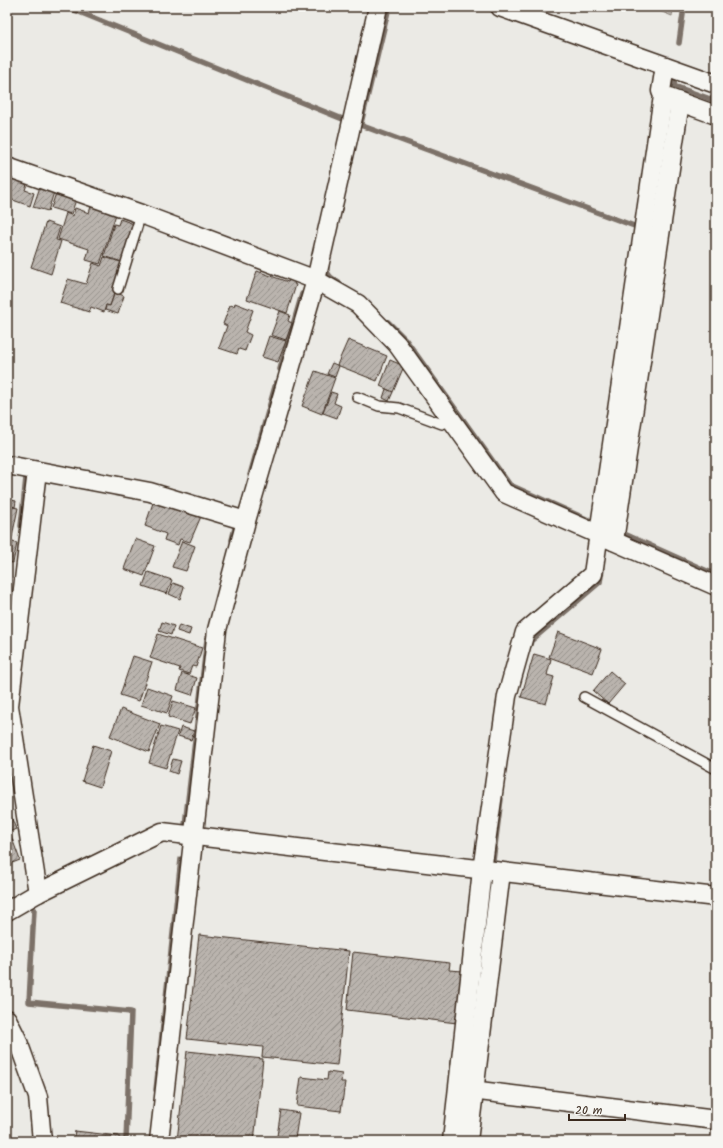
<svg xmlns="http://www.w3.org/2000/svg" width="723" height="1148" viewBox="0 0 723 1148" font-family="Kalam,sans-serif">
<defs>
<pattern id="grass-dots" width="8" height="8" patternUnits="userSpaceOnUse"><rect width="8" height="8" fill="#cdcac4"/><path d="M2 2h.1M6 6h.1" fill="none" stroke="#b1aea8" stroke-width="1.8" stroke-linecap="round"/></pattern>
<pattern id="building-hatch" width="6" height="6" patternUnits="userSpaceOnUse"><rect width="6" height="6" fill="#bab4ae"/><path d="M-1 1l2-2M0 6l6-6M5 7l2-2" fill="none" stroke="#98938d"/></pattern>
</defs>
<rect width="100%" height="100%" fill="#ebeae5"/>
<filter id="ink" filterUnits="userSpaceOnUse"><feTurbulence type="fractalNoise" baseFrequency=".025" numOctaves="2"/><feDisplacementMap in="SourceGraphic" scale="8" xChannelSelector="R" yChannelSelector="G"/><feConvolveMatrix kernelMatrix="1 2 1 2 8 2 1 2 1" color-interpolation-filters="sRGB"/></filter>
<g filter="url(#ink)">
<path fill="url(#grass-dots)" stroke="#847a71" d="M650 7H673L672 16Z"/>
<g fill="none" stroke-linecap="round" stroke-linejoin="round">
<g stroke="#7c7167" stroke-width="5.5">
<path d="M67 7 345 120"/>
<path d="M679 43 684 7"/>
<path d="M675 79 674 86 716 101"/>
<path d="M361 123 389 7"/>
<path d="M360 125 637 227"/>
<path d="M327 266C325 275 333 279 339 283"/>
<path d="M388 322 406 340 510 485 593 522"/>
<path d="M280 369 302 294"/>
<path d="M250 475 276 383"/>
<path d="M21 526 26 478"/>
<path d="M620 532 716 575"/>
<path d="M232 540 235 528"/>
<path d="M530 645 531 641 600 582 602 570"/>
<path d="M185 825 207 639"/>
<path d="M493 861 501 799"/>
<path d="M34 910 29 1002 131 1012 126 1141"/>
<path d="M156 1090 181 859"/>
</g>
</g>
<g fill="url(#building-hatch)" stroke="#3b2a1e">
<path d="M7 174 28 181 25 190 34 193 30 206 7 198Z"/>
<path d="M40 187 54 192 48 211 33 207Z"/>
<path d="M57 190 77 197 71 214 51 208Z"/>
<path d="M92 203 117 211 100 264 86 260 89 249 58 239 66 213 73 216 75 208 89 213Z"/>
<path d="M120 219 134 224 122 262 104 256 114 224 118 225Z"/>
<path d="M46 222 60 227 56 240 61 241 51 274 31 267Z"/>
<path d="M104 257 124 263 110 306 106 305 104 312 91 307 89 312 60 303 68 279 86 284 93 263 101 266Z"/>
<path d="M257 271 288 282 290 278 296 280 294 284 296 285 287 313 247 299Z"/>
<path d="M115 292 124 296 118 314 105 310 106 305 110 306Z"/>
<path d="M235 303 253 310 245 332 251 335 245 351 239 349 237 354 219 348 227 326 223 324 230 305 234 306Z"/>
<path d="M280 311 290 315 288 321 292 323 286 340 271 335Z"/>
<path d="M269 336 286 341 278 362 262 357Z"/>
<path d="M348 340 387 356 377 381 337 365Z"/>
<path d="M390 360 404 366 393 392 380 386Z"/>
<path d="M332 363 339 366 335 377 327 374Z"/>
<path d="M315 371 335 378 322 414 302 406Z"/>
<path d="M386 389 393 392 389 401 383 398Z"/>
<path d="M331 392 337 394 334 403 341 406 337 418 323 413Z"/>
<path d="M8 499 16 501 15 507 7 505Z"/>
<path d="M154 500 202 514 190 542 180 539 178 545 164 540 166 534 145 526Z"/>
<path d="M7 506 18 508 12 537 7 536Z"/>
<path d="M135 539 155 546 144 576 124 569Z"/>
<path d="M7 541 17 543 13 563 7 562Z"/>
<path d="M182 541 195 546 186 571 172 567Z"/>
<path d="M148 572 172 580 167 594 143 586Z"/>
<path d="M173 583 184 587 180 599 169 594Z"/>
<path d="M716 603V621L710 618Z"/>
<path d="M162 622 174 626 171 635 159 631Z"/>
<path d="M179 625 191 629 189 635 177 631Z"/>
<path d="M558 632 602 649 593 673 549 657Z"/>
<path d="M158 634 202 648 196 667 192 666 189 674 179 671 180 668 150 658Z"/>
<path d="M534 654 551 659 547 675 554 677 546 704 521 697Z"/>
<path d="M133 656 152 662 139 701 120 695Z"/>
<path d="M610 671 625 684 608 704 593 691Z"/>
<path d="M182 673 197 678 192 695 177 690Z"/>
<path d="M147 687 173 696 167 713 141 705Z"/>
<path d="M173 701 196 708 190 724 168 717Z"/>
<path d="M121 709 160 724 149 752 110 736Z"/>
<path d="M161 726 178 731 166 768 149 763Z"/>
<path d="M181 727 194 731 191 740 178 736Z"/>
<path d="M93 745 111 751 100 787 82 781Z"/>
<path d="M173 759 181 761 177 774 169 771Z"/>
<path d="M10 814 16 829 7 833V815Z"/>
<path d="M10 833 20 860 7 865V834Z"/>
<path d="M199 935 349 951 337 1065 262 1057 263 1047 187 1039Z"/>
<path d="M353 952 450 963 449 970 463 971 457 1023 347 1010Z"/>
<path d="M187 1051 263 1059 254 1141H177Z"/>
<path d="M328 1072 342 1074 341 1082H345L341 1111 297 1106 301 1077 327 1080Z"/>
<path d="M281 1110 299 1113 295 1139 277 1136Z"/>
<path d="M75 1131 119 1136V1138H125V1141H73Z"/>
</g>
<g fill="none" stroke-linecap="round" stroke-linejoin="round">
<g stroke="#3b2a1e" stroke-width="12">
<g id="lane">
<path d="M118 289 141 214"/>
<path d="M357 397 379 406 399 408 442 424 452 420"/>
<path d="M584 697 716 769"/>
</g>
</g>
<g stroke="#3b2a1e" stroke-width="21">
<g id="street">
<path d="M500 7 716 84"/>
<path d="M669 98 716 115"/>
<path d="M7 167 141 214 316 280 358 304 397 344 504 493 716 586"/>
<path d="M7 465 150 492 246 521"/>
<path d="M37 471 9 706 38 893"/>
<path d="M614 541 680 102"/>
<path d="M7 911 38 893 162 832 716 897"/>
<path d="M7 1019 17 1039 38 1097 42 1141"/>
<path d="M463 1089 716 1120"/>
<path d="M159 1141 217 630 246 521 316 280 378 7"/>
<path d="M452 1141 482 870 507 696 525 632 593 574 663 96 661 91 665 66"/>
<path d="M468 1141 501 872"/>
</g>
</g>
<use href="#lane" stroke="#f6f6f2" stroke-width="9"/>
<use href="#street" stroke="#f6f6f2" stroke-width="18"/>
</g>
</g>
<rect width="723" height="1148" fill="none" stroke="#f6f6f2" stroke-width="24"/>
<rect x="12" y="12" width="699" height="1124" fill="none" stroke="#3b2a1e" stroke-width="1.5" filter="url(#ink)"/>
<path d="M569 1114v6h56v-6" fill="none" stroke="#3b2a1e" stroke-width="2"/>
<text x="575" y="1114" font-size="12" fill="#3b2a1e" stroke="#f6f6f2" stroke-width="3" paint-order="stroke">20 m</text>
</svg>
